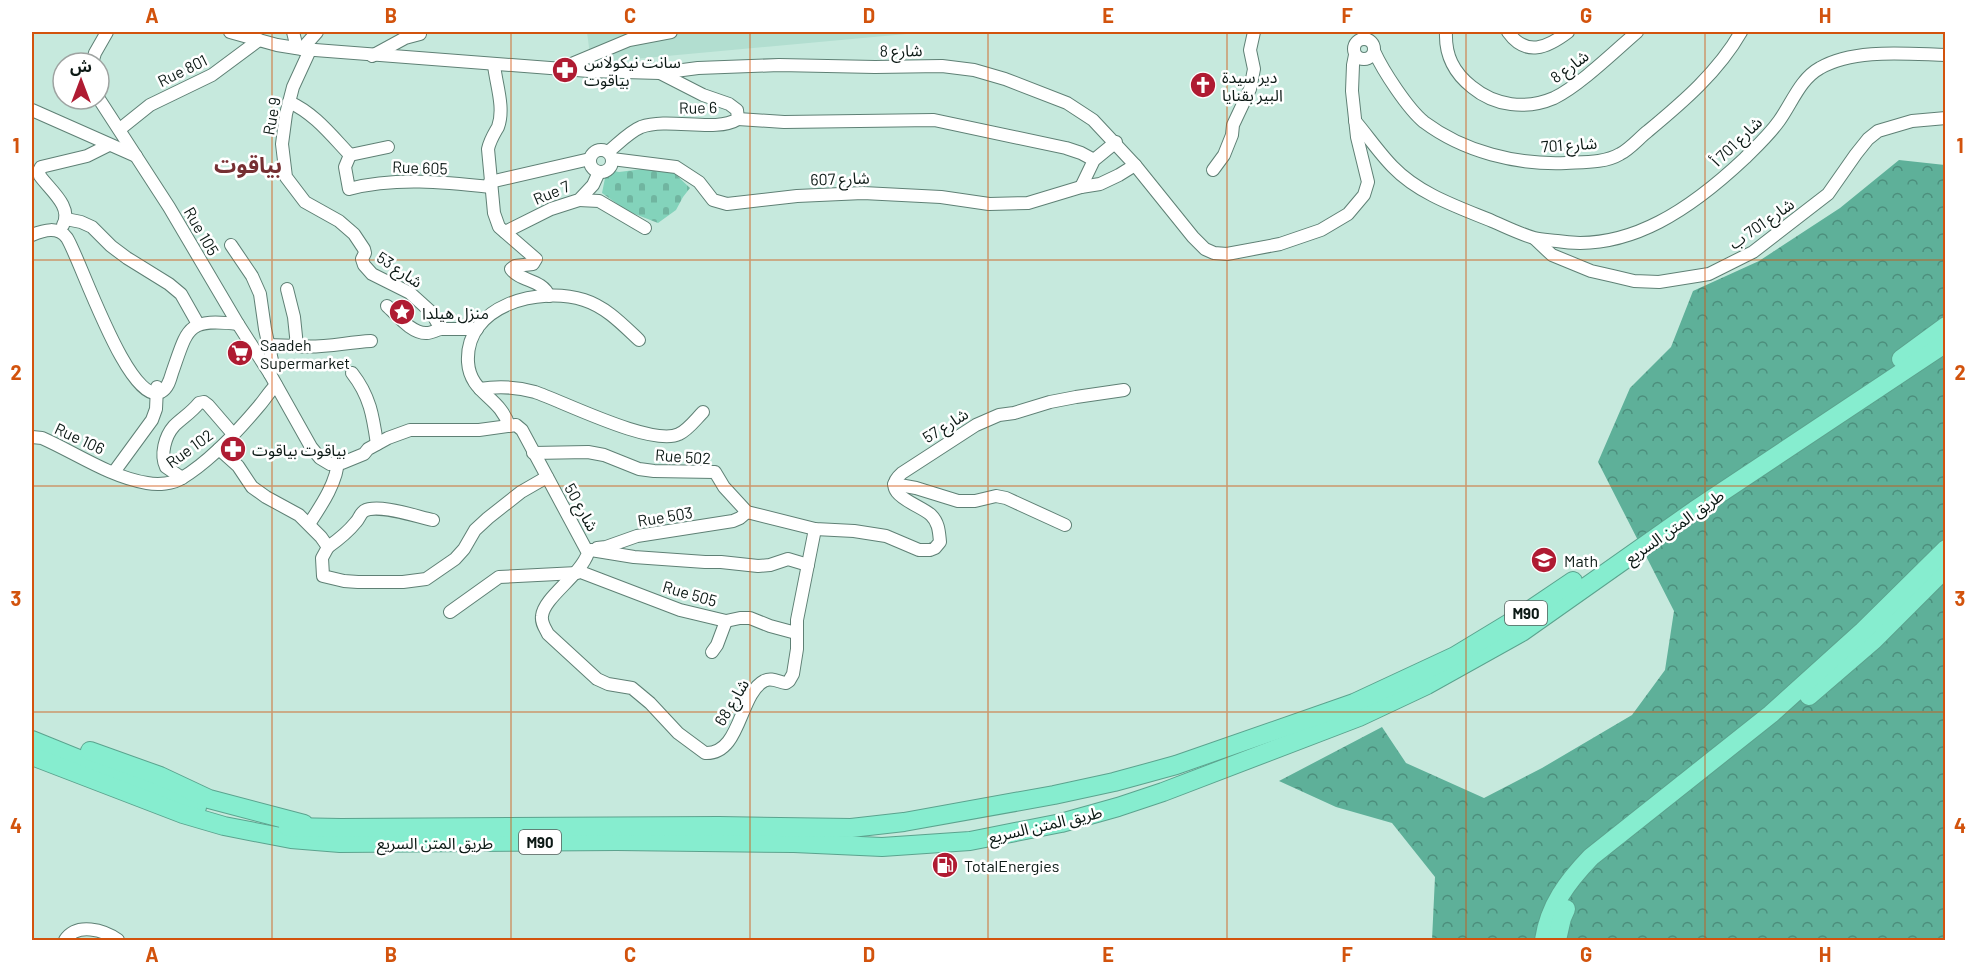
<svg xmlns="http://www.w3.org/2000/svg" width="1977" height="972" viewBox="0 0 1977 972" font-family="Barlow,'Noto Sans Arabic',sans-serif">
<defs>
<pattern id="forest-crowns" width="20" height="18" patternUnits="userSpaceOnUse" patternTransform="scale(1.5)"><rect width="20" height="18" fill="#5eb099"/><path d="M2 6a3 3 0 1 1 6 0M12 15a3 3 0 1 1 6 0" fill="none" stroke="#4c8e7c"/></pattern>
<pattern id="cemetery-stones" width="16" height="16" patternUnits="userSpaceOnUse" patternTransform="scale(1.5)"><rect width="16" height="16" fill="#83d3bb"/><path d="M2 7V4a2 2 0 0 1 4 0v3zM10 15v-3a2 2 0 0 1 4 0v3z" fill="#70b5a0"/></pattern>
</defs>
<rect width="100%" height="100%" fill="#c6e9dd"/>
<path fill="#b2ded0" d="M587 32H928L591 63Z"/>
<path fill="url(#forest-crowns)" d="M1899 160 1945 165V940H1432L1435 877 1392 823 1336 807 1279 781 1382 727 1406 763 1484 798 1542 768 1632 715 1665 670 1674 611 1598 462 1630 388 1671 347 1693 291 1759 261 1840 208Z"/>
<path fill="url(#cemetery-stones)" d="M650 168 670 169 690 188 683 197 676 210 658 223 627 211 602 193 605 178 614 171 619 172Z"/>
<g fill="none" stroke-linecap="round" stroke-linejoin="round">
<g stroke="#5f8075" stroke-width="14">
<g id="minor">
<path d="M230 32 277 45 302 49 589 71 660 73 698 68 779 65 875 67 942 66 974 70 1005 79 1067 103 1093 120 1135 165 1193 237 1205 249 1214 253 1227 254 1280 244 1321 230 1348 214 1364 195 1368 182 1357 137 1352 91 1353 65 1355 55"/>
<path d="M293 32 297 48"/>
<path d="M1446 32C1445 55 1453 72 1472 87 1495 106 1526 110 1554 98 1579 86 1615 51 1637 32"/>
<path d="M1508 32C1526 57 1547 48 1568 32"/>
<circle cx="1364" cy="49" r="10"/>
<path d="M302 49 317 32"/>
<path d="M310 50 293 87 286 114 282 144 286 177 305 202 339 221 354 234 364 249 365 253 362 259 364 265 372 274 410 293 431 312 441 329H477"/>
<path d="M1374 51C1383 71 1408 109 1424 122 1464 152 1517 165 1566 163 1583 162 1605 163 1620 154 1630 149 1639 138 1648 131 1683 102 1718 72 1741 32"/>
<path d="M372 56 405 38 420 34"/>
<path d="M92 63 95 53 107 32"/>
<path d="M494 65C496 84 505 108 498 127 494 134 490 140 488 149L494 213 499 227 536 259 533 264 515 266 511 269C521 282 542 279 549 296"/>
<path d="M562 68 629 40 671 32"/>
<path d="M99 99 169 207 238 324 270 374 311 447 320 458 330 464 342 463 364 454 368 449 388 438 410 430H479L516 425 522 430 588 553C580 576 544 597 542 616 541 623 545 628 548 634L597 679 608 684 632 688 650 703 678 733 705 753C741 755 739 694 764 681 771 677 779 682 786 683L789 681 793 674 797 649V620L815 529"/>
<path d="M289 102C314 113 331 135 350 155L345 167 349 189C395 177 444 182 491 187"/>
<path d="M32 110 136 156"/>
<path d="M738 119 784 122 934 120 1066 148 1081 153 1094 160"/>
<path d="M1355 121C1367 135 1380 154 1393 167 1419 194 1458 207 1492 221 1506 227 1520 234 1534 238 1541 240 1549 240 1557 241 1630 253 1694 206 1745 158 1757 146 1769 135 1779 121 1792 103 1800 79 1820 68 1854 48 1908 54 1946 55"/>
<path d="M120 129 150 105 212 75 259 40"/>
<circle cx="601" cy="161" r="11"/>
<path d="M608 152C618 144 629 132 641 127 669 117 716 133 738 119L737 110 729 104 703 95 660 73"/>
<path d="M350 155 388 147"/>
<path d="M612 159 676 167 699 182 713 200 727 204 797 196 863 193 941 197 989 204 1028 203 1081 187 1100 184 1119 175 1135 165"/>
<path d="M1213 170 1224 155 1232 135 1233 125 1250 89 1254 69 1250 50 1254 32"/>
<path d="M490 182 590 159"/>
<path d="M1081 187 1094 160 1116 142"/>
<path d="M579 200 599 201 645 228"/>
<path d="M66 219 81 222 92 227 111 246 127 258 169 284 181 294 198 324"/>
<path d="M63 225C73 207 50 190 40 176L39 171 41 167 87 156 109 145"/>
<path d="M505 232 551 209 579 200 593 185 599 172"/>
<path d="M32 235C44 230 58 226 67 238 80 258 129 408 161 392 168 388 170 380 172 373 188 328 186 318 238 324"/>
<path d="M1535 239 1552 255 1591 271 1613 276 1634 281 1659 282 1709 274 1753 252 1828 194 1856 154 1868 139 1878 131 1912 121 1946 118"/>
<path d="M231 245 252 276 260 294 265 329 273 365 270 374"/>
<path d="M387 306C397 315 412 334 427 333 431 333 436 330 441 329"/>
<path d="M268 345 297 346 294 317 287 289"/>
<path d="M297 346C322 349 346 342 371 341"/>
<path d="M352 373C370 396 373 416 377 444"/>
<path d="M480 389C498 386 517 387 535 392 564 402 653 447 679 434 688 430 696 419 703 412"/>
<path d="M509 426C500 396 470 394 468 362 465 305 539 286 584 300 606 307 622 324 639 340"/>
<path d="M32 437 42 438C76 453 110 477 147 483 158 485 173 484 182 478 210 461 238 431 259 406 265 399 269 392 276 385"/>
<path d="M219 449 238 466 252 487 266 497 299 515 321 537 328 547 322 558 323 576 344 581 358 582H403L426 579 455 559 464 549 475 530 488 518 521 492 547 477"/>
<path d="M533 453 588 452 604 455 639 469 654 471 715 472 724 487 747 512 815 529 854 531 886 536 919 550H930L935 548 940 542C939 532 939 523 931 515 919 504 878 494 902 473L976 425 999 415 1014 413 1050 402 1076 397 1124 390"/>
<path d="M114 472 152 420 156 409 157 387"/>
<path d="M182 478 166 467C160 455 165 436 174 426 182 418 191 413 199 403L204 402 208 405 233 434"/>
<path d="M894 484 916 488 958 501H975L996 496 1006 498 1065 525"/>
<path d="M309 524C321 506 338 481 338 459"/>
<path d="M328 547C338 540 348 532 356 522 359 519 360 514 364 511 378 503 418 517 433 520"/>
<path d="M597 548 606 547 637 536 733 521 740 518 747 512"/>
<path d="M591 550 634 557 705 562H721L758 566 770 565 788 559 808 565"/>
<path d="M578 571 680 610 726 621 740 618H750L770 626 796 633"/>
<path d="M450 612 499 577 577 573"/>
<path d="M712 652 717 645 726 621"/>
<path d="M65 940C77 922 104 930 118 940"/>
</g>
</g>
<g stroke="#5ba38e" stroke-width="20">
<g id="highway">
<path d="M1901 359 1946 326"/>
<path d="M1809 696 1874 640 1946 568"/>
<path d="M32 740 197 807"/>
<path d="M90 751 160 776 209 799 304 824"/>
<path d="M32 756 183 814 224 826 291 839 340 843 617 841 794 843 882 847 970 841 1061 823 1118 807 1163 792 1359 717 1427 685 1522 632 1695 510 1946 343"/>
<path d="M288 827 341 828 719 826 851 828 904 822 1054 795 1114 782 1176 765 1354 703 1455 656 1521 616 1573 581"/>
<path d="M1544 940C1549 906 1567 882 1591 857L1771 714 1863 631 1946 549"/>
<path d="M1557 940 1562 918 1566 909"/>
</g>
</g>
<use href="#minor" stroke="#fff" stroke-width="12"/>
<use href="#highway" stroke="#86edcf" stroke-width="18"/>
</g>
<path fill="none" stroke="#d2530d" stroke-width="1.5" stroke-opacity="0.55" d="M272 32V940M511 32V940M750 32V940M988 32V940M1227 32V940M1466 32V940M1705 32V940M32 260H1946M32 486H1946M32 712H1946"/>
<defs>
<g id="pharmacy-disc" transform="scale(1.35)"><circle r="9.5" fill="#af1b32" stroke="#fff"/><path d="M-2-6h4v4h4v4h-4v4h-4v-4h-4v-4h4Z" fill="#fff"/></g>
<g id="church-disc" transform="scale(1.35)"><circle r="9.5" fill="#af1b32" stroke="#fff"/><path d="M-1.2-6h2.4v3.5h3.3v2.4h-3.3V6h-2.4V-.1h-3.3v-2.4h3.3Z" fill="#fff"/></g>
<g id="sight-disc" transform="scale(1.35)"><circle r="9.5" fill="#af1b32" stroke="#fff"/><path d="M0-6L1.8-2.2L6-1.7L2.9 1.2L3.7 5.4L0 3.3L-3.7 5.4L-2.9 1.2L-6-1.7L-1.8-2.2Z" fill="#fff"/></g>
<g id="supermarket-disc" transform="scale(1.35)"><circle r="9.5" fill="#af1b32" stroke="#fff"/><path d="M-6-5.5h2.5l.6 2H6L4.5 2H-2.5L-4.4-4H-6ZM-1.5 3.2a1.3 1.3 0 1 0 .1 0ZM3 3.2a1.3 1.3 0 1 0 .1 0Z" fill="#fff"/></g>
<g id="school-disc" transform="scale(1.35)"><circle r="9.5" fill="#af1b32" stroke="#fff"/><path d="M0-5L7-2L0 1L-7-2ZM-4 1L0 2.5L4 1V4Q0 6-4 4Z" fill="#fff"/></g>
<g id="fuel-disc" transform="scale(1.35)"><circle r="9.5" fill="#af1b32" stroke="#fff"/><path d="M-5.5-6h7V0h2V4h1.3V-2.5L3-4.5l.8-.8L6-3V5H2.5V1h-1V6h-7ZM-4.2-4.7v3.2H.2V-4.7Z" fill="#fff"/></g>
</defs>
<g fill-rule="evenodd">
<use href="#pharmacy-disc" x="565" y="70"/>
<use href="#church-disc" x="1203" y="85"/>
<use href="#sight-disc" x="402" y="312"/>
<use href="#supermarket-disc" x="240" y="353"/>
<use href="#pharmacy-disc" x="233" y="449"/>
<use href="#school-disc" x="1544" y="560"/>
<use href="#fuel-disc" x="945" y="865"/>
</g>
<g text-anchor="middle" dominant-baseline="central" stroke-width="5" stroke-linejoin="round" paint-order="stroke">
<g fill="#fff" stroke="#555e5b" stroke-width="1.5">
<rect x="1505" y="601" width="42" height="24" rx="4.5"/>
<rect x="519" y="830" width="42" height="24" rx="4.5"/>
</g>
<g font-size="15" font-weight="bold" fill="#0c1915">
<text x="1526" y="613">M90</text>
<text x="540" y="842">M90</text>
</g>
<g font-size="16" fill="#0c1915" stroke="#fff">
<text transform="translate(901 50) rotate(-1)">شارع 8</text>
<text transform="translate(1569 66) rotate(-37)">شارع 8</text>
<text transform="translate(182 70) rotate(-26)">Rue 801</text>
<text transform="translate(698 107) rotate(-1)">Rue 6</text>
<text transform="translate(271 116) rotate(-80)">Rue 9</text>
<text transform="translate(1736 141) rotate(-44)">شارع 701 أ</text>
<text transform="translate(1569 144) rotate(-4)">شارع 701</text>
<text transform="translate(420 167) rotate(2)">Rue 605</text>
<text transform="translate(840 178) rotate(-2)">شارع 607</text>
<text transform="translate(551 192) rotate(-23)">Rue 7</text>
<text transform="translate(1761 223) rotate(-35)">شارع 701 ب</text>
<text transform="translate(202 231) rotate(60)">Rue 105</text>
<text transform="translate(400 269) rotate(34)">شارع 53</text>
<text transform="translate(945 425) rotate(-32)">شارع 57</text>
<text transform="translate(80 438) rotate(25)">Rue 106</text>
<text transform="translate(189 448) rotate(-36)">Rue 102</text>
<text transform="translate(683 456) rotate(4)">Rue 502</text>
<text transform="translate(582 507) rotate(61)">شارع 50</text>
<text transform="translate(665 516) rotate(-9)">Rue 503</text>
<text transform="translate(1674 526) rotate(-35)">طريق المتن السريع</text>
<text transform="translate(690 593) rotate(16)">Rue 505</text>
<text transform="translate(731 702) rotate(-59)">شارع 68</text>
<text transform="translate(1045 824) rotate(-13)">طريق المتن السريع</text>
<text x="435" y="842">طريق المتن السريع</text>
</g>
<g font-size="16" fill="#0c1915" stroke="#fff" text-anchor="start">
<text x="584" y="61">سانت نيكولاس<tspan x="584" dy="18">بياقوت</tspan></text>
<text x="1222" y="76">دير سيدة<tspan x="1222" dy="18">البير بقنايا</tspan></text>
<text x="422" y="312">منزل هيلدا</text>
<text x="260" y="344">Saadeh<tspan x="260" dy="18">Supermarket</tspan></text>
<text x="252" y="449">بياقوت بياقوت</text>
<text x="1564" y="560">Math</text>
<text x="964" y="865">TotalEnergies</text>
</g>
<g font-size="22" font-weight="bold" fill="#762f32" stroke="#fff">
<text x="248" y="164">بياقوت</text>
</g>
</g>
<rect width="1977" height="972" fill="none" stroke="#ffffff" stroke-width="66"/>
<g transform="translate(81 81)"><circle r="28" fill="#ffffff" stroke="#9ea3a1" stroke-width="1.5"/>
<path d="M0-4.5L10 22L0 15L-10 22Z" fill="#af1b32"/>
<text y="-9" font-size="16" font-weight="bold" text-anchor="middle" fill="#0c1915">ش</text>
</g>
<rect x="33" y="33" width="1911" height="906" fill="none" stroke="#d2530d" stroke-width="2"/>
<g font-size="20" text-anchor="middle" font-weight="bold" fill="#d2530d">
<text x="152" y="23">A</text>
<text x="391" y="23">B</text>
<text x="630" y="23">C</text>
<text x="869" y="23">D</text>
<text x="1108" y="23">E</text>
<text x="1347" y="23">F</text>
<text x="1586" y="23">G</text>
<text x="1825" y="23">H</text>
<text x="16" y="153">1</text>
<text x="1960" y="153">1</text>
<text x="16" y="380">2</text>
<text x="1960" y="380">2</text>
<text x="16" y="606">3</text>
<text x="1960" y="606">3</text>
<text x="16" y="833">4</text>
<text x="1960" y="833">4</text>
<text x="152" y="962">A</text>
<text x="391" y="962">B</text>
<text x="630" y="962">C</text>
<text x="869" y="962">D</text>
<text x="1108" y="962">E</text>
<text x="1347" y="962">F</text>
<text x="1586" y="962">G</text>
<text x="1825" y="962">H</text>
</g>
</svg>
